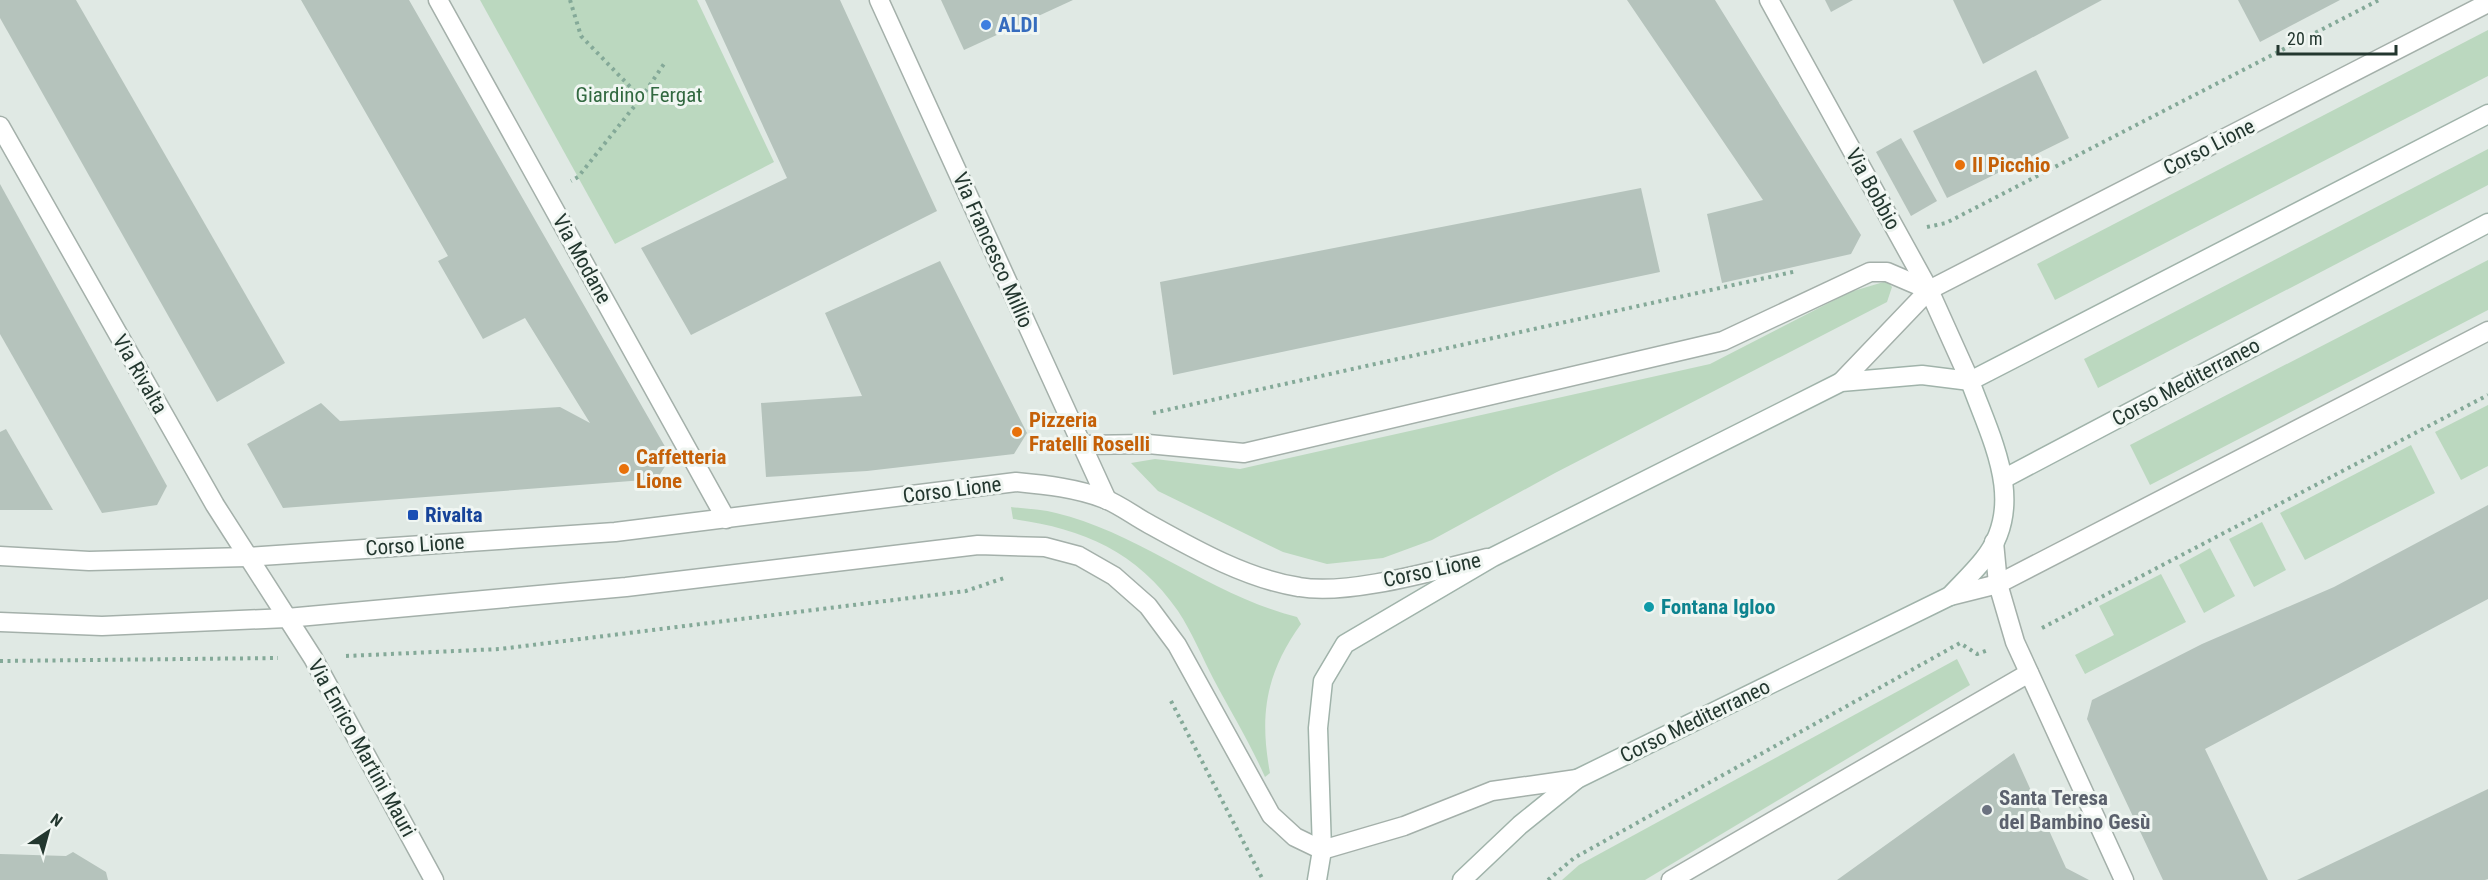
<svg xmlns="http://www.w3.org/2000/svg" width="2488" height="880" viewBox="0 0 2488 880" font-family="'Roboto Condensed',sans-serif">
<rect width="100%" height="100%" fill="#e0e9e4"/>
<g fill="#bbd8bf">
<path d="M480 0H697L774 162 615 244Z"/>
<path d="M2488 30V76L2055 300 2037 264Z"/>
<path d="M2488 149V185L2098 388 2084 359Z"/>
<path d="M2488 260V310L2150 485 2130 445Z"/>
<path d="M1887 281 1892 287 1887 302 1555 473 1432 540 1383 558 1327 564 1283 552 1158 491 1131 463 1155 459 1240 469 1710 364 1850 292Z"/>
<path d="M2488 405V466L2461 480 2435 432Z"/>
<path d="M2411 445 2435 493 2305 560 2280 513Z"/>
<path d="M1011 507C1026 509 1042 509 1056 513 1140 533 1212 596 1297 617L1301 624C1266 673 1259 714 1270 773L1265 777C1250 743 1231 712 1214 680 1202 657 1192 632 1178 611 1137 551 1081 528 1013 519Z"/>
<path d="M2262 522 2286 570 2254 587 2229 539Z"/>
<path d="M2210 548 2235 596 2204 613 2179 565Z"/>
<path d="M2161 574 2186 622 2085 674 2075 655 2114 635 2099 606Z"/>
<path d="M1957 659 1970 685 1645 880H1562L1579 865Z"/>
</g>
<g fill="#b5c3bc">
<path d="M0 0H76L285 363 217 402 0 18Z"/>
<path d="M301 0H409L671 457 657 479 283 508 247 444 321 403 340 421 560 407 590 423 525 318 483 339 438 261 448 256Z"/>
<path d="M705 0H840L937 211 691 335 641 248 787 178Z"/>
<path d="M941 0H1073L964 50Z"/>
<path d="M1627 0H1715L1861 235 1851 254 1722 283 1707 214 1763 200Z"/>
<path d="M1825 0H1853L1831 12Z"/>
<path d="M1953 0H2102L1983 64Z"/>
<path d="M2238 0H2340L2260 42Z"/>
<path d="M2036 70 2069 138 1947 198 1913 131Z"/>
<path d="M1901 138 1937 201 1911 216 1876 152Z"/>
<path d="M0 184 167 486 157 505 102 513 0 334Z"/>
<path d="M1641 188 1660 272 1173 375 1160 282Z"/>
<path d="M940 261 1027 433 1014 454 867 471 766 477 761 403 862 396 825 313Z"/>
<path d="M6 429 53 510H0V432Z"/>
<path d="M2488 505V599L2205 749 2268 880H2163L2087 719 2092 700 2202 644 2334 587Z"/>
<path d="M2014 753 2066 868 2089 880H1837Z"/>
<path d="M2488 789V879L2485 880H2297Z"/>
<path d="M73 852 106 872 108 880H0V854L66 856Z"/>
</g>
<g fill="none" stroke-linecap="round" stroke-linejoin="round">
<g stroke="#a4b0aa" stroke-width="21">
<g id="minor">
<path d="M438 0 726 519"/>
<path d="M879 0 1107 500"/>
<path d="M1769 0 1929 290 1970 381"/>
<path d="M0 126 215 505 313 658 434 880"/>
<path d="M1841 382 1929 290 2488 3"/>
<path d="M1082 445 1148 444 1244 453 1723 341 1870 272H1887L1929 290"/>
<path d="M1994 542 1998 584 2015 642 2124 880"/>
<path d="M1950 596 1998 584 2488 331"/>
<path d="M1671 880 2029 673"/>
</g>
</g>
<g stroke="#a4b0aa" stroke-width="21">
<g id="tertiary">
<path d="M0 556 89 561 247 557 615 532 1016 482C1047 485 1076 488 1105 499 1120 505 1134 516 1149 524 1194 549 1247 579 1299 587 1349 596 1436 570 1487 558"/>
<path d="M0 622 102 626 287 618 626 587 978 545 1045 547 1079 556 1114 576 1148 606 1177 645 1271 815 1295 837 1322 850 1404 826 1492 791 1577 779"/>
</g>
</g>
<g stroke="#a0b3aa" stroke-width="21">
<g id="secondary">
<path d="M1970 381 2488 114"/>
<path d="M2005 478 2488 223"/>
<path d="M1317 880 1322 850 1318 728 1323 681 1345 644 1493 557 1841 382 1922 375 1970 381"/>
<path d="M1462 880 1520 825 1577 779 1950 596C1961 584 1974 572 1984 559 2028 504 1990 437 1970 381"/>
</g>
</g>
<g stroke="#84a998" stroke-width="4" stroke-dasharray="3 4.5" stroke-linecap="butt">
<path d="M570 0 581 36 641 98 578 177 571 181"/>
<path d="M641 98 666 61"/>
<path d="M1927 227 1946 223 2379 0"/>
<path d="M1153 413 1797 271"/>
<path d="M2042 628 2488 395"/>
<path d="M346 656 500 649 966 591 1007 577"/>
<path d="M0 661 278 658"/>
<path d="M1171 701 1263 880"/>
<path d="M1548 880 1574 858 1960 643 1977 654 1988 650"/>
</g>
<use href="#minor" stroke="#fff" stroke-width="18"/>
<use href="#tertiary" stroke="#fff" stroke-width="18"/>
<use href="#secondary" stroke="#fff" stroke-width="18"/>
</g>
<circle fill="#3f7fe0" stroke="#f0f6f2" stroke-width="2" cx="986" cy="25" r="6"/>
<g fill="#e8710a" stroke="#f0f6f2" stroke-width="2">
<circle cx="1960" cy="165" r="6"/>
<circle cx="1017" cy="432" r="6"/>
<circle cx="624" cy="469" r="6"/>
</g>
<rect fill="#1a4fb4" stroke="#f0f6f2" stroke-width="2" x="407" y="509" width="12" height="12" rx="3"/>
<circle fill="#0f9aa8" stroke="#f0f6f2" stroke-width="2" cx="1649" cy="607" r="6"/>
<circle fill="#6b7280" stroke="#f0f6f2" stroke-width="2" cx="1987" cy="810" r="6"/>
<g text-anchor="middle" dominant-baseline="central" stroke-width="6" stroke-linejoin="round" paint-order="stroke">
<g font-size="21" font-weight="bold" fill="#366cbe" stroke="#f0f6f2" text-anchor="start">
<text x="998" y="25">ALDI</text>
</g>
<g font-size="21" fill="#326940" stroke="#f0f6f2">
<text x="639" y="95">Giardino Fergat</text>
</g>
<g font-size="21" fill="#23372f" stroke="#f0f6f2">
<text transform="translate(2209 147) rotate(-27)">Corso Lione</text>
<text transform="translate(1873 189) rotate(61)">Via Bobbio</text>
<text transform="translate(993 250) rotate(66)">Via Francesco Millio</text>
<text transform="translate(582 259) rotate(61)">Via Modane</text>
<text transform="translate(140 374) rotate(60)">Via Rivalta</text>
<text transform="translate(2186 382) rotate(-28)">Corso Mediterraneo</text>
<text transform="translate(952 490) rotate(-7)">Corso Lione</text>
<text transform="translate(415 545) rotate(-4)">Corso Lione</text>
<text transform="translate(1432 570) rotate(-12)">Corso Lione</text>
<text transform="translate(1695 721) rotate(-26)">Corso Mediterraneo</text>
<text transform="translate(362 748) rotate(61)">Via Enrico Martini Mauri</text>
</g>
<g font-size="21" font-weight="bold" fill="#c56008" stroke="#f0f6f2" text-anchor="start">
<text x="1972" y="165">Il Picchio</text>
<text x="1029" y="420">Pizzeria<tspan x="1029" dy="24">Fratelli Roselli</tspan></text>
<text x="636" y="457">Caffetteria<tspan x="636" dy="24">Lione</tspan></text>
</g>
<g font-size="21" font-weight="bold" fill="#164399" stroke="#f0f6f2" text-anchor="start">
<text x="425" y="515">Rivalta</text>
</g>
<g font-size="21" font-weight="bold" fill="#0d838f" stroke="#f0f6f2" text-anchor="start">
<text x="1661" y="607">Fontana Igloo</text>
</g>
<g font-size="21" font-weight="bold" fill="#5b616d" stroke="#f0f6f2" text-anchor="start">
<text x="1999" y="798">Santa Teresa<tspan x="1999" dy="24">del Bambino Gesù</tspan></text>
</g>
</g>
<g transform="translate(48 832) rotate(36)" stroke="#f0f6f2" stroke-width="4.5" paint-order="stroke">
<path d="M0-4.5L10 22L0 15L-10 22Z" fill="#23372f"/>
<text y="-9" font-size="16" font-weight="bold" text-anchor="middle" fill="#23372f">N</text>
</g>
<path d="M2278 45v9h118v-9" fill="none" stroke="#23372f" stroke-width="3"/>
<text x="2287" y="45" font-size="18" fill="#23372f" stroke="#f0f6f2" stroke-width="4.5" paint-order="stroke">20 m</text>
</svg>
